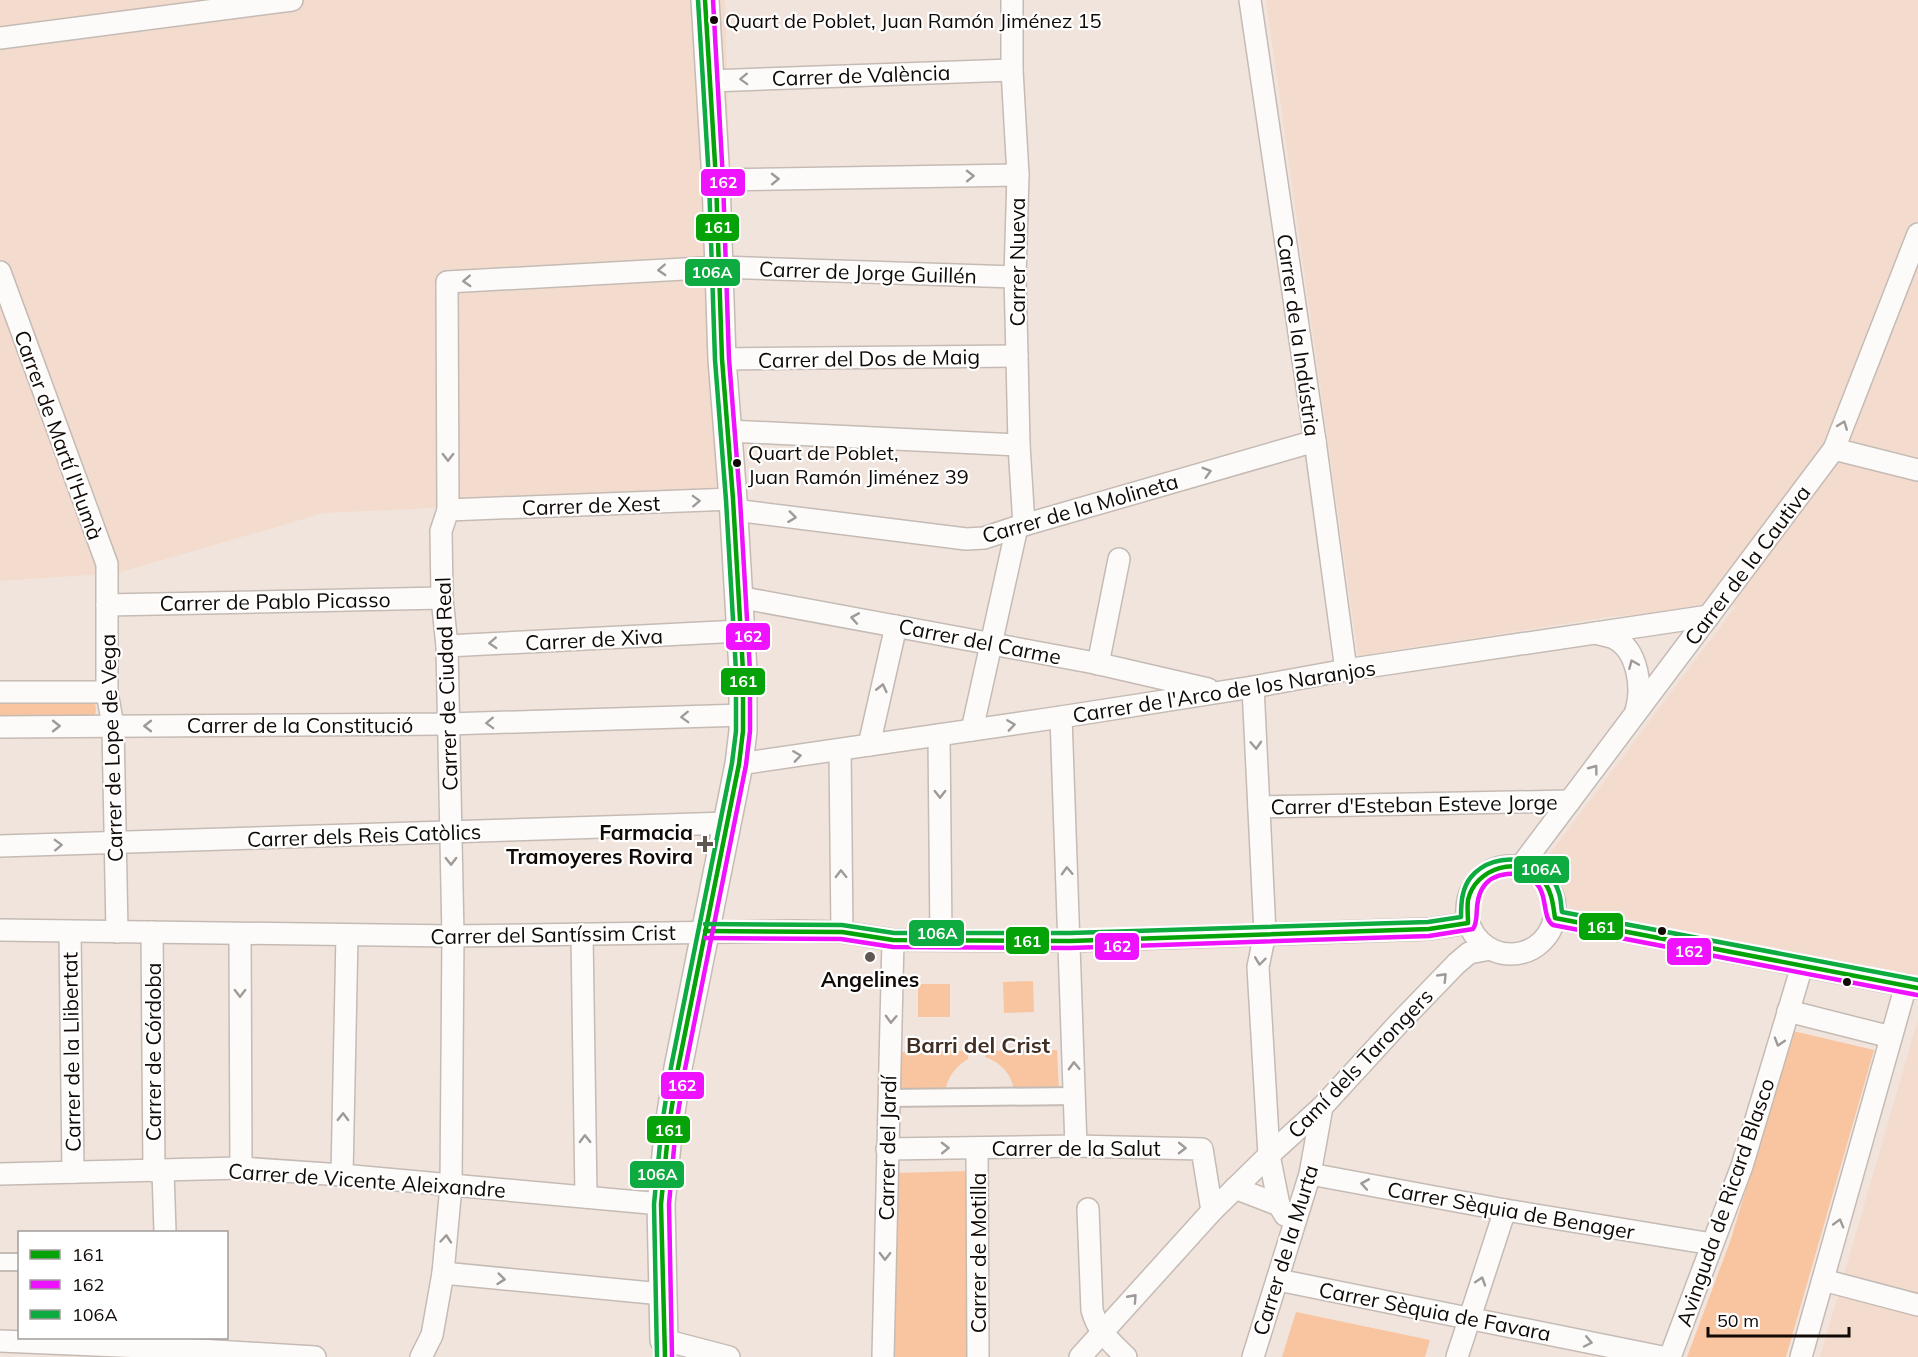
<svg xmlns="http://www.w3.org/2000/svg" width="1918" height="1357" viewBox="0 0 1918 1357" font-family="Mulish,sans-serif">
<rect width="100%" height="100%" fill="#f1e4dc"/>
<g fill="#f3dcce">
<path d="M0 0H725L739 494 324 513 118 573 0 581Z"/>
<path d="M1266 0H1918V976L1570 908 1545 860 1736 606 1608 617 1358 656Z"/>
<path d="M1918 1019V1357H1820Z"/>
</g>
<g fill="#f9c4a0">
<path d="M0 696 94 701C97 708 96 713 93 719L0 723Z"/>
<path d="M1033 981 1034 1012 1004 1013 1003 982Z"/>
<rect x="918" y="984" width="32" height="33"/>
<path d="M1793 1031 1874 1050 1786 1357H1687L1731 1239Z"/>
<path d="M1057 1050 1059 1091H1014C1012 1075 1002 1063 985 1057V1051Z"/>
<path d="M969 1051 968 1059C955 1067 947 1077 945 1093H900L901 1052Z"/>
<path d="M969 1171 967 1357H895V1173Z"/>
<path d="M1296 1312 1430 1340 1425 1357H1282Z"/>
</g>
<g fill="none" stroke-linecap="round" stroke-linejoin="round">
<g stroke="#c5bbb5" stroke-width="20">
<g id="pedestrian">
<path d="M888 1098 1075 1096"/>
<path d="M0 1262H20"/>
</g>
</g>
<g stroke="#c5bbb5" stroke-width="24">
<g id="minor">
<path d="M1012 0V70L1018 175 1015 277 1017 356 1019 445 1024 525"/>
<path d="M1250 0 1315 441 1346 670"/>
<path d="M0 38 292 0"/>
<path d="M710 81 1012 70"/>
<path d="M716 180 1018 175"/>
<path d="M0 272 107 564V692L113 726 117 932"/>
<path d="M722 359 1017 356"/>
<path d="M729 431 1019 445"/>
<path d="M1834 449 1918 470"/>
<path d="M448 510 733 499"/>
<path d="M734 510 966 539 984 538 1017 527 1315 441"/>
<path d="M738 597 1095 663 1208 689"/>
<path d="M107 605 442 598"/>
<path d="M1596 633C1602 635 1609 636 1614 638 1638 650 1643 688 1636 711"/>
<path d="M447 646 740 631"/>
<path d="M1098 664 1119 559"/>
<path d="M1253 687 1265 933 1258 967 1269 1155 1279 1205"/>
<path d="M0 692H107"/>
<path d="M1061 717 1076 1146"/>
<path d="M0 727 448 724 744 715"/>
<path d="M972 730 1017 527"/>
<path d="M939 735 941 939"/>
<path d="M869 745 896 626"/>
<path d="M840 750 842 932"/>
<path d="M739 764 1061 717 1253 687 1346 670 1709 616"/>
<path d="M1259 807 1570 801"/>
<path d="M0 846 728 823"/>
<circle cx="1511" cy="910" r="44"/>
<path d="M1521 866 1834 449 1918 234"/>
<path d="M1555 918 1918 988"/>
<path d="M0 930 453 936 795 931 842 932 893 940 1070 941 1429 929 1468 923"/>
<path d="M70 932 73 1172"/>
<path d="M152 932 154 1171"/>
<path d="M240 934 241 1168"/>
<path d="M582 934 586 1197"/>
<path d="M1788 1011 1891 1037"/>
<path d="M977 1148 978 1357"/>
<path d="M887 1149 1076 1146 1202 1149 1212 1211"/>
<path d="M163 1171 165 1232"/>
<path d="M0 1174 241 1168 342 1175 661 1204"/>
<path d="M1310 1174 1505 1210 1712 1244"/>
<path d="M342 1175 347 935"/>
<path d="M1235 1188 1279 1205 1285 1215"/>
<path d="M1088 1209 1092 1310C1098 1332 1110 1341 1126 1357"/>
<path d="M443 1273 662 1294"/>
<path d="M1278 1280 1662 1357"/>
<path d="M1823 1280 1918 1305"/>
<path d="M0 1341 167 1348 315 1357"/>
<path d="M421 1357 432 1335 443 1273 451 1186 453 936 447 646 442 598 441 531 448 510 447 282 720 267 1015 277"/>
<path d="M665 1357 664 1340 729 1357"/>
<path d="M883 1357 893 940"/>
<path d="M1080 1357 1212 1211 1269 1155 1322 1107 1400 1022 1456 964 1469 953 1490 949"/>
<path d="M1253 1357 1310 1174 1322 1107"/>
<path d="M1457 1357 1505 1210"/>
<path d="M1670 1357 1742 1166 1802 966"/>
<path d="M1801 1357 1906 985"/>
</g>
</g>
<g stroke="#c5bbb5" stroke-width="30">
<path id="tertiary" d="M664 1340 661 1204 669 1125 678 1068 739 764 743 731V671L733 499 722 359 716 180 705 0"/>
</g>
<use href="#pedestrian" stroke="#fdfbfa" stroke-width="16"/>
<use href="#minor" stroke="#fdfbfa" stroke-width="21"/>
<use href="#tertiary" stroke="#fdfbfa" stroke-width="27"/>
<g stroke="#fff" stroke-width="9">
<g id="bus-1">
<path d="M705 931 842 932 893 940 1070 941 1429 929 1468 923C1468 916 1467 907 1468 900 1475 868 1520 854 1542 879 1552 891 1553 904 1555 918L1918 988"/>
<path d="M665 1357 661 1204 669 1125 678 1068 739 764 743 731V671L733 499 722 359 716 180 705 0"/>
</g>
</g>
<g stroke="#fff" stroke-width="9">
<g id="bus-2">
<path d="M705 938 841 939 893 947 1070 948 1429 936 1473 929C1480 919 1473 904 1482 889 1492 871 1521 869 1536 883 1548 895 1542 918 1553 925L1917 995"/>
<path d="M672 1357 669 1204 676 1126 685 1069 746 765 750 731V671L740 499 729 359 723 180 713 0"/>
</g>
</g>
<g stroke="#fff" stroke-width="9">
<g id="bus-3">
<path d="M705 924 842 925 894 933H1070L1428 922 1461 917C1461 902 1462 888 1471 877 1495 848 1548 856 1559 893 1561 899 1561 906 1562 912L1918 980"/>
<path d="M657 1357 654 1204 662 1124 671 1067 732 763 736 731V671L726 500 715 360 709 180 698 0"/>
</g>
</g>
<use href="#bus-1" stroke="#06a308" stroke-width="4.5"/>
<use href="#bus-2" stroke="#ee12fe" stroke-width="4.5"/>
<use href="#bus-3" stroke="#0eab41" stroke-width="4.5"/>
</g>
<defs><path id="oneway-chevron" d="M-2-3.5L2.5 0L-2 3.5" fill="none" stroke-width="1.6" stroke-linecap="round" stroke-linejoin="round" transform="scale(1.5)"/></defs>
<g stroke="#9f9a98">
<use href="#oneway-chevron" transform="translate(744 79) rotate(178)"/>
<use href="#oneway-chevron" transform="translate(970 176) rotate(-1)"/>
<use href="#oneway-chevron" transform="translate(775 179) rotate(-1)"/>
<use href="#oneway-chevron" transform="translate(662 270) rotate(177)"/>
<use href="#oneway-chevron" transform="translate(467 281) rotate(177)"/>
<use href="#oneway-chevron" transform="translate(1843 425) rotate(-69)"/>
<use href="#oneway-chevron" transform="translate(448 457) rotate(90)"/>
<use href="#oneway-chevron" transform="translate(1207 472) rotate(-16)"/>
<use href="#oneway-chevron" transform="translate(696 501) rotate(-2)"/>
<use href="#oneway-chevron" transform="translate(792 517) rotate(7)"/>
<use href="#oneway-chevron" transform="translate(855 618) rotate(-170)"/>
<use href="#oneway-chevron" transform="translate(493 643) rotate(177)"/>
<use href="#oneway-chevron" transform="translate(1633 664) rotate(-113)"/>
<use href="#oneway-chevron" transform="translate(882 688) rotate(-77)"/>
<use href="#oneway-chevron" transform="translate(685 717) rotate(178)"/>
<use href="#oneway-chevron" transform="translate(490 723) rotate(178)"/>
<use href="#oneway-chevron" transform="translate(1011 725) rotate(-8)"/>
<use href="#oneway-chevron" transform="translate(56 726)"/>
<use href="#oneway-chevron" transform="translate(148 726) rotate(180)"/>
<use href="#oneway-chevron" transform="translate(1256 745) rotate(87)"/>
<use href="#oneway-chevron" transform="translate(797 756) rotate(-8)"/>
<use href="#oneway-chevron" transform="translate(1594 769) rotate(-53)"/>
<use href="#oneway-chevron" transform="translate(940 794) rotate(89)"/>
<use href="#oneway-chevron" transform="translate(58 845) rotate(-2)"/>
<use href="#oneway-chevron" transform="translate(451 861) rotate(89)"/>
<use href="#oneway-chevron" transform="translate(1067 871) rotate(-92)"/>
<use href="#oneway-chevron" transform="translate(841 874) rotate(-91)"/>
<use href="#oneway-chevron" transform="translate(1260 961) rotate(97)"/>
<use href="#oneway-chevron" transform="translate(1443 977) rotate(-46)"/>
<use href="#oneway-chevron" transform="translate(240 993) rotate(90)"/>
<use href="#oneway-chevron" transform="translate(891 1019) rotate(92)"/>
<use href="#oneway-chevron" transform="translate(1779 1042) rotate(107)"/>
<use href="#oneway-chevron" transform="translate(1074 1066) rotate(-92)"/>
<use href="#oneway-chevron" transform="translate(343 1117) rotate(-89)"/>
<use href="#oneway-chevron" transform="translate(585 1139) rotate(-91)"/>
<use href="#oneway-chevron" transform="translate(945 1148) rotate(-1)"/>
<use href="#oneway-chevron" transform="translate(1182 1148) rotate(1)"/>
<use href="#oneway-chevron" transform="translate(1365 1184) rotate(-170)"/>
<use href="#oneway-chevron" transform="translate(1839 1223) rotate(-74)"/>
<use href="#oneway-chevron" transform="translate(446 1239) rotate(-85)"/>
<use href="#oneway-chevron" transform="translate(885 1256) rotate(91)"/>
<use href="#oneway-chevron" transform="translate(501 1279) rotate(6)"/>
<use href="#oneway-chevron" transform="translate(1481 1281) rotate(-72)"/>
<use href="#oneway-chevron" transform="translate(1133 1298) rotate(-48)"/>
<use href="#oneway-chevron" transform="translate(1588 1342) rotate(12)"/>
</g>
<g fill="#110905" stroke="#fff" stroke-width="2">
<circle cx="714" cy="20" r="5"/>
<circle cx="737" cy="463" r="5"/>
<circle cx="1662" cy="931" r="5"/>
<circle cx="1847" cy="982" r="5"/>
</g>
<g fill="#5f5650" stroke="#fff" stroke-width="2">
<path d="M702 835h6v6h6v6h-6v6h-6v-6h-6v-6h6z"/>
<circle cx="870" cy="957" r="6"/>
</g>
<g text-anchor="middle" dominant-baseline="central" stroke-width="4.5" stroke-linejoin="round" paint-order="stroke">
<g font-size="20" fill="#110905" stroke="#fff" text-anchor="start">
<text x="725" y="20">Quart de Poblet, Juan Ramón Jiménez 15</text>
<text x="748" y="452">Quart de Poblet,<tspan x="748" dy="24">Juan Ramón Jiménez 39</tspan></text>
</g>
<g font-size="21" fill="#110905" stroke="#fff">
<text transform="translate(861 75) rotate(-2)">Carrer de València</text>
<text transform="translate(1017 262) rotate(-90)">Carrer Nueva</text>
<text transform="translate(868 272) rotate(2)">Carrer de Jorge Guillén</text>
<text transform="translate(1299 335) rotate(82)">Carrer de la Indústria</text>
<text transform="translate(869 358) rotate(-1)">Carrer del Dos de Maig</text>
<text transform="translate(59 435) rotate(70)">Carrer de Martí l'Humà</text>
<text transform="translate(591 505) rotate(-2)">Carrer de Xest</text>
<text transform="translate(1080 508) rotate(-16)">Carrer de la Molineta</text>
<text transform="translate(1747 565) rotate(-53)">Carrer de la Cautiva</text>
<text transform="translate(275 601) rotate(-1)">Carrer de Pablo Picasso</text>
<text transform="translate(594 639) rotate(-3)">Carrer de Xiva</text>
<text transform="translate(980 641) rotate(11)">Carrer del Carme</text>
<text transform="translate(446 684) rotate(-92)">Carrer de Ciudad Real</text>
<text transform="translate(1224 691) rotate(-9)">Carrer de l'Arco de los Naranjos</text>
<text x="300" y="725">Carrer de la Constitució</text>
<text transform="translate(111 748) rotate(-92)">Carrer de Lope de Vega</text>
<text transform="translate(1414 804) rotate(-1)">Carrer d'Esteban Esteve Jorge</text>
<text transform="translate(364 835) rotate(-2)">Carrer dels Reis Catòlics</text>
<text transform="translate(553 934) rotate(-1)">Carrer del Santíssim Crist</text>
<text transform="translate(71 1052) rotate(-91)">Carrer de la Llibertat</text>
<text transform="translate(153 1052) rotate(-90)">Carrer de Córdoba</text>
<text transform="translate(1360 1063) rotate(-46)">Camí dels Tarongers</text>
<text transform="translate(887 1148) rotate(-89)">Carrer del Jardí</text>
<text x="1076" y="1148">Carrer de la Salut</text>
<text transform="translate(367 1180) rotate(4)">Carrer de Vicente Aleixandre</text>
<text transform="translate(1725 1202) rotate(-71)">Avinguda de Ricard Blasco</text>
<text transform="translate(1511 1210) rotate(10)">Carrer Sèquia de Benager</text>
<text transform="translate(1285 1250) rotate(-73)">Carrer de la Murta</text>
<text transform="translate(978 1253) rotate(-90)">Carrer de Motilla</text>
<text transform="translate(1435 1311) rotate(11)">Carrer Sèquia de Favara</text>
</g>
<g font-size="21" font-weight="bold" fill="#110905" stroke="#fff" text-anchor="end">
<text x="693" y="832">Farmacia<tspan x="693" dy="24">Tramoyeres Rovira</tspan></text>
<text x="870" y="979" text-anchor="middle">Angelines</text>
</g>
<g font-size="22" font-weight="bold" fill="#412f23" stroke="#fff">
<text x="978" y="1045">Barri del Crist</text>
</g>
</g>
<g stroke="#fff" stroke-width="2">
<rect x="700" y="168" width="46" height="29" rx="6" fill="#ee12fe"/>
<rect x="695" y="213" width="45" height="29" rx="6" fill="#06a308"/>
<rect x="684" y="258" width="57" height="29" rx="6" fill="#0eab41"/>
<rect x="725" y="622" width="46" height="29" rx="6" fill="#ee12fe"/>
<rect x="720" y="667" width="46" height="29" rx="6" fill="#06a308"/>
<rect x="1513" y="855" width="57" height="29" rx="6" fill="#0eab41"/>
<rect x="1578" y="912" width="46" height="29" rx="6" fill="#06a308"/>
<rect x="908" y="919" width="57" height="28" rx="6" fill="#0eab41"/>
<rect x="1005" y="926" width="45" height="29" rx="6" fill="#06a308"/>
<rect x="1094" y="932" width="46" height="29" rx="6" fill="#ee12fe"/>
<rect x="1666" y="937" width="46" height="29" rx="6" fill="#ee12fe"/>
<rect x="660" y="1071" width="45" height="29" rx="6" fill="#ee12fe"/>
<rect x="646" y="1115" width="45" height="29" rx="6" fill="#06a308"/>
<rect x="629" y="1160" width="56" height="29" rx="6" fill="#0eab41"/>
</g>
<g font-size="16" text-anchor="middle" font-weight="bold" fill="#fff">
<text x="723" y="188">162</text>
<text x="718" y="233">161</text>
<text x="712" y="278">106A</text>
<text x="748" y="642">162</text>
<text x="743" y="687">161</text>
<text x="1541" y="875">106A</text>
<text x="1601" y="933">161</text>
<text x="937" y="939">106A</text>
<text x="1027" y="947">161</text>
<text x="1117" y="952">162</text>
<text x="1689" y="957">162</text>
<text x="682" y="1091">162</text>
<text x="669" y="1136">161</text>
<text x="657" y="1180">106A</text>
</g>
<rect x="18" y="1231" width="210" height="108" fill="#ffffff" stroke="#a09d9b" stroke-width="1.5"/>
<rect x="30" y="1250" width="30" height="9" fill="#06a308" stroke="#a09d9b" stroke-width="1.5"/>
<text x="72" y="1261" font-size="18" fill="#110905">161</text>
<rect x="30" y="1280" width="30" height="9" fill="#ee12fe" stroke="#a09d9b" stroke-width="1.5"/>
<text x="72" y="1291" font-size="18" fill="#110905">162</text>
<rect x="30" y="1310" width="30" height="9" fill="#0eab41" stroke="#a09d9b" stroke-width="1.5"/>
<text x="72" y="1321" font-size="18" fill="#110905">106A</text>
<path d="M1708 1327v9h141v-9" fill="none" stroke="#110905" stroke-width="3"/>
<text x="1717" y="1327" font-size="18" fill="#110905" stroke="#ffffff" stroke-width="4.5" paint-order="stroke">50 m</text>
</svg>
